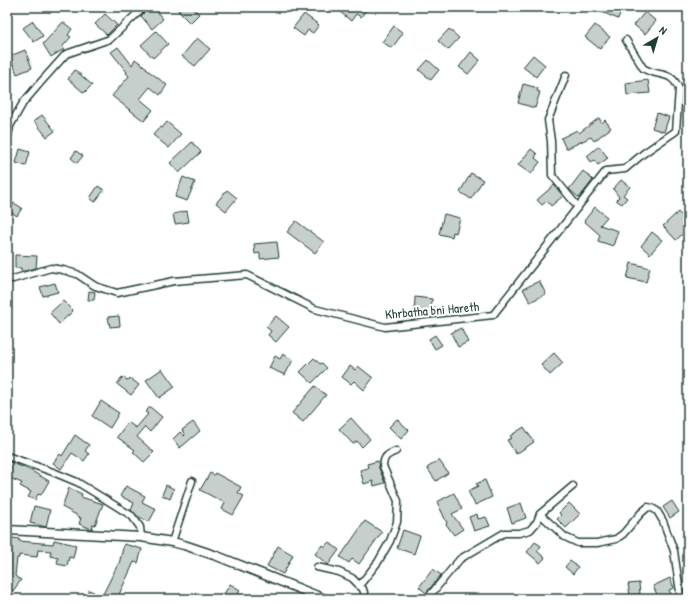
<svg xmlns="http://www.w3.org/2000/svg" width="695" height="606" viewBox="0 0 695 606" font-family="'Patrick Hand',sans-serif">
<rect width="100%" height="100%" fill="#fff"/>
<filter id="ink" filterUnits="userSpaceOnUse"><feTurbulence type="fractalNoise" baseFrequency=".025" numOctaves="2"/><feDisplacementMap in="SourceGraphic" scale="8" xChannelSelector="R" yChannelSelector="G"/><feConvolveMatrix kernelMatrix="1 2 1 2 8 2 1 2 1" color-interpolation-filters="sRGB"/></filter>
<g filter="url(#ink)">
<g fill="#c7cfcc" stroke="#1f3d34">
<path d="M148 7H153L163 19 152 29 141 16 147 10Z"/>
<path d="M181 7H192L199 14 190 23 178 11Z"/>
<path d="M342 7H368L361 17 356 14 351 21 339 11Z"/>
<path d="M605 7H619L617 12 620 13 618 19 602 12Z"/>
<path d="M645 12 656 21 645 34 634 25Z"/>
<path d="M105 14 117 25 107 35 95 24Z"/>
<path d="M304 14 319 25 313 33 308 30 304 36 293 28Z"/>
<path d="M33 21 43 36 34 42 23 28Z"/>
<path d="M63 22 72 29 68 35 71 37 63 46 64 49 51 57 43 44Z"/>
<path d="M595 25 610 37 600 49 585 37Z"/>
<path d="M394 26 403 33 392 48 382 42Z"/>
<path d="M449 29 459 38 448 50 438 41Z"/>
<path d="M156 31 168 44 153 58 141 45Z"/>
<path d="M197 38 210 49 195 66 182 56Z"/>
<path d="M118 47 132 65 135 59 147 68 146 69 167 85 160 95 150 87 140 99 153 110 144 121 112 96 129 76 126 73 127 72 111 52Z"/>
<path d="M25 50 32 68 17 74 10 56Z"/>
<path d="M471 52 480 60 468 74 459 67Z"/>
<path d="M533 55 545 65 536 77 523 67Z"/>
<path d="M428 60 439 70 431 80 419 70Z"/>
<path d="M75 70 92 85 84 93 68 79Z"/>
<path d="M648 80 650 93 627 95 626 83Z"/>
<path d="M523 84 538 88 537 91 540 92 535 108 518 103Z"/>
<path d="M657 113 669 117 664 132 652 128Z"/>
<path d="M42 115 55 131 47 137 34 121Z"/>
<path d="M599 118 602 123 605 120 611 128 594 141 591 137 566 149 561 138 577 130 579 133Z"/>
<path d="M167 122 181 134 169 148 153 135 160 127 162 128Z"/>
<path d="M192 142 201 152 179 173 170 163Z"/>
<path d="M599 146 608 158 598 165 594 160 591 162 587 156Z"/>
<path d="M20 149 30 152 26 166 16 163Z"/>
<path d="M531 149 537 154 535 158 540 162 531 174 518 165Z"/>
<path d="M76 151 83 156 77 163 71 158Z"/>
<path d="M583 171 593 180 579 198 569 189Z"/>
<path d="M471 173 483 180 471 199 460 192Z"/>
<path d="M183 177 195 182 187 201 175 197Z"/>
<path d="M621 180 630 187 623 195 627 198 622 204 616 200 619 197 613 189Z"/>
<path d="M554 185 563 196 551 206 547 201 542 205 537 200Z"/>
<path d="M98 186 104 190 95 202 90 198Z"/>
<path d="M227 190 237 198 226 211 216 203Z"/>
<path d="M14 203 22 208 17 216 9 211Z"/>
<path d="M595 207 607 217 600 225 618 231 613 246 598 241 600 235 584 221Z"/>
<path d="M187 211 189 222 175 224 173 214Z"/>
<path d="M678 212 688 222V229L676 240 663 226Z"/>
<path d="M444 214 460 218 456 233 453 232 452 237 439 234Z"/>
<path d="M296 221 324 242 315 253 287 232Z"/>
<path d="M652 232 662 240 650 254 641 246Z"/>
<path d="M277 242 279 257 260 259V253L255 254 254 244Z"/>
<path d="M15 255 37 256 36 268 25 271H21V268H15Z"/>
<path d="M631 263 650 268 646 282 627 278Z"/>
<path d="M539 281 546 294 530 302 523 289Z"/>
<path d="M55 283 58 292 43 296 40 287Z"/>
<path d="M89 291 95 292 94 300H88Z"/>
<path d="M415 297 432 299 431 308H437L436 317 422 318H414Z"/>
<path d="M63 301 73 311 59 324 50 313Z"/>
<path d="M119 316 120 326 110 327 108 317Z"/>
<path d="M276 316 289 327 276 342 268 335 271 331 266 327Z"/>
<path d="M461 328 468 342 458 347 451 333Z"/>
<path d="M435 335 442 345 435 349 429 339Z"/>
<path d="M554 353 563 363 550 375 541 365Z"/>
<path d="M283 354 293 360 285 375 269 368 275 356 280 359Z"/>
<path d="M314 358 320 364 322 363 327 368 312 383 300 372Z"/>
<path d="M350 366 355 370 358 366 373 378 364 390 354 381 351 384 342 377Z"/>
<path d="M162 369 175 387 159 398 146 380Z"/>
<path d="M123 377 128 381 130 378 139 385 131 395 117 384Z"/>
<path d="M315 386 326 395 303 422 292 413Z"/>
<path d="M101 401 119 413 110 428 92 416Z"/>
<path d="M150 407 162 417 150 432 145 427 137 437 154 452 144 462 133 452 135 450 117 437 128 422 136 428 148 414 145 412Z"/>
<path d="M351 418 370 439 362 447 357 441 353 444 339 429Z"/>
<path d="M397 419 409 430 401 439 389 427Z"/>
<path d="M193 422 200 431 180 448 173 439 180 432 184 436 185 435 182 430Z"/>
<path d="M524 427 534 442 516 454 507 440 512 438 510 436Z"/>
<path d="M75 435 89 445 85 451 89 454 84 461 72 453 61 469 53 463 60 454 62 456Z"/>
<path d="M439 460 448 473 436 481 427 468Z"/>
<path d="M7 461 28 469 49 481 41 495 38 494 35 500 28 497 31 492 20 486 22 483 7 477Z"/>
<path d="M378 461 379 468 385 483 374 486 373 481 364 484 360 470 368 468 367 464Z"/>
<path d="M210 473 214 475 215 473 241 487 238 493 244 496 233 515 222 509 225 503 200 490Z"/>
<path d="M485 480 492 497 475 505 468 491 478 486 476 484Z"/>
<path d="M166 485 174 489 170 499 162 495Z"/>
<path d="M126 486 145 496 142 502 156 509 149 522 137 516 131 510 134 503 120 496Z"/>
<path d="M69 488 82 494 81 497 103 504 95 525 93 524 92 529 79 524 81 518H79L80 517 62 507Z"/>
<path d="M454 493 462 509 452 514 463 529 454 535 446 524 447 523 437 502Z"/>
<path d="M672 501 679 512 670 518 663 507Z"/>
<path d="M521 503 526 518 512 523 507 508Z"/>
<path d="M569 503 580 514 566 528 557 519 561 515 559 513Z"/>
<path d="M34 506 50 510 46 527 30 523Z"/>
<path d="M477 514 478 519 486 517 490 526 474 531 469 517Z"/>
<path d="M365 521 382 532 359 564 352 559 349 563 340 557Z"/>
<path d="M403 530 420 536 414 554 397 548Z"/>
<path d="M7 537 19 539V541L53 544 54 540 76 545 73 558 69 557 67 566 57 564 58 558 50 556 51 551 38 550 37 557 19 555V558H17L15 576 21 580 7 599Z"/>
<path d="M329 542 339 550 328 565 315 554 322 545 324 547Z"/>
<path d="M535 542 541 546 537 551 545 558 540 563 527 552Z"/>
<path d="M124 544 142 549 138 563 134 562 117 599H84L89 590 102 596 118 564H119Z"/>
<path d="M278 546 293 555 283 574 267 566Z"/>
<path d="M570 561 578 567 573 574 565 567Z"/>
<path d="M433 569 441 575 426 593 419 587Z"/>
<path d="M670 578 674 588 669 590 672 596 665 599H659L653 586Z"/>
<path d="M639 583 640 594 630 595 628 584Z"/>
<path d="M230 584 240 590 238 593 248 599H232L224 594Z"/>
</g>
<g fill="none" stroke-linecap="round" stroke-linejoin="round">
<g stroke="#1f3d34" stroke-width="9">
<g id="minor">
<path d="M566 75 548 120 551 141 552 175 578 207"/>
<path d="M7 141 10 126 23 103 40 83 66 54 110 39 144 7"/>
<path d="M7 278 13 279 51 268 63 270 77 274 95 286 117 293 174 281 247 275 315 309 385 327 493 315 606 171 625 169 644 153 676 131 679 89C671 69 658 78 643 68L626 40"/>
<path d="M7 456 53 472 77 482 108 501 132 516 140 527 141 537"/>
<path d="M540 514 565 537 578 543H597L616 539 623 534 641 513 648 507 652 508 657 511 663 521 674 551 681 599"/>
<path d="M172 542 192 481"/>
<path d="M317 567 339 572 352 578 363 589 366 599"/>
<path d="M359 586 378 562 390 541 397 522 398 501 383 466C384 456 387 455 396 451"/>
<path d="M427 599 460 559 504 533H519L530 530 537 522 540 514 573 486"/>
</g>
</g>
<g stroke="#1f3d34" stroke-width="11">
<path id="tertiary" d="M7 530 141 537 172 542 184 545 217 556 325 599"/>
</g>
<use href="#minor" stroke="#fff" stroke-width="6"/>
<use href="#tertiary" stroke="#fff" stroke-width="8"/>
</g>
</g>
<g text-anchor="middle" dominant-baseline="central" stroke-width="4" stroke-linejoin="round" paint-order="stroke">
<g font-size="13" fill="#1f3d34" stroke="#fff">
<text transform="translate(432 310) rotate(-5)">Khrbatha bni Hareth</text>
</g>
</g>
<rect width="695" height="606" fill="none" stroke="#fff" stroke-width="24"/>
<rect x="12" y="12" width="671" height="582" fill="none" stroke="#1f3d34" stroke-width="1.5" filter="url(#ink)"/>
<g transform="translate(657 38) rotate(38)" stroke="#ffffff" stroke-width="3" paint-order="stroke">
<path d="M0-3L7 15L0 10L-7 15Z" fill="#1f3d34"/>
<text y="-6" font-size="11" font-weight="bold" text-anchor="middle" fill="#1f3d34">N</text>
</g>
</svg>
